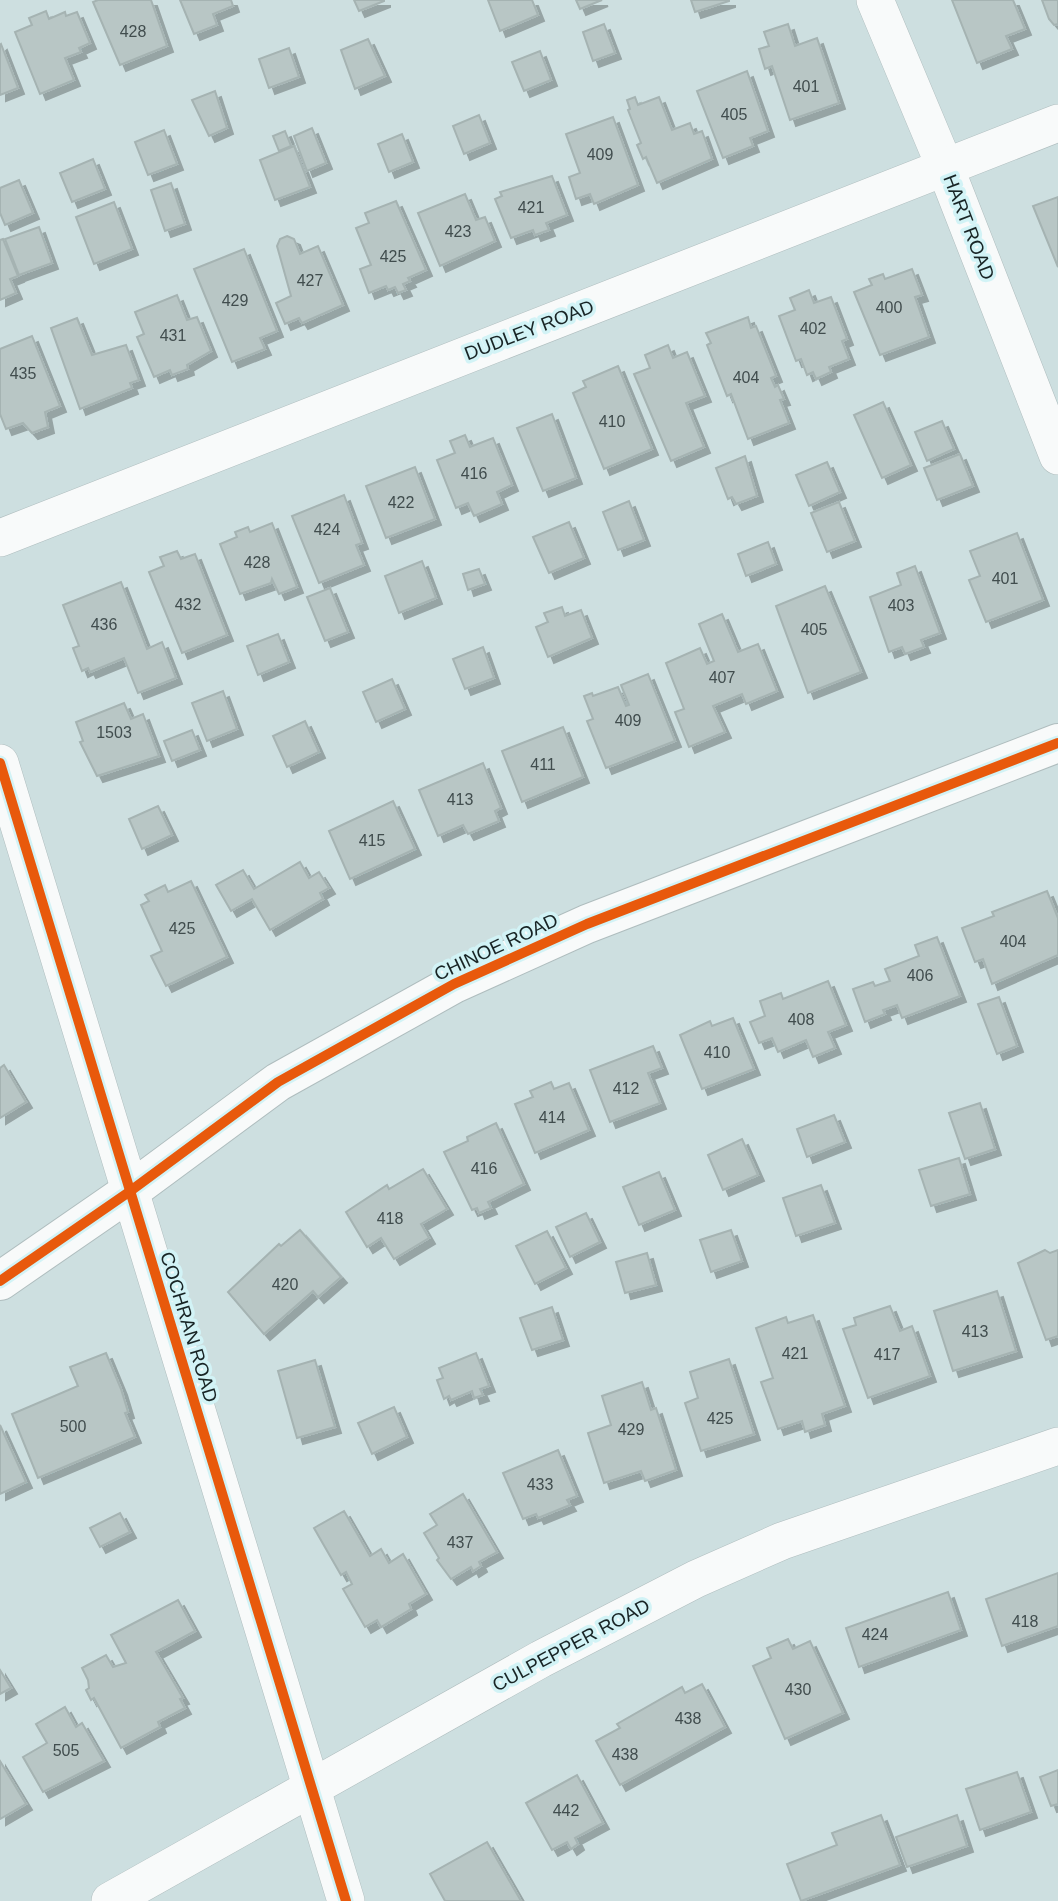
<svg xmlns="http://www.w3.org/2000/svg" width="1058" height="1901" viewBox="0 0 1058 1901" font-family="Helvetica,sans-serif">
<defs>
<filter id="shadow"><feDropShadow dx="6" dy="6" stdDeviation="0" flood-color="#0004"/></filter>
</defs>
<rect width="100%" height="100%" fill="#cddfe0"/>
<g fill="#b8c6c5" stroke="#a5b3b2" stroke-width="2" filter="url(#shadow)">
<path d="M98 0H151L167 46 120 65 93 2Z"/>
<path d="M180 0H231L233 6 213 14 217 25 194 34Z"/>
<path d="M354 0H384V1L359 11Z"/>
<path d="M488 0H532L538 15 500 31Z"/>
<path d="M576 0H602L580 9Z"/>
<path d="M691 0H729V1L695 12Z"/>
<path d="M952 0H1013L1025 29 1006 36 1012 49 977 63Z"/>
<path d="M1042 0H1058V24L1054 25 1049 19Z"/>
<path d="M46 11 49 19 65 12 66 16 77 12 90 43 79 48 81 52 65 58 74 80 40 94 15 32 32 25 29 18Z"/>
<path d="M604 24 615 53 593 61 583 32Z"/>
<path d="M788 24 795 46 817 38 839 103 790 120 772 66 765 69 759 49 769 46 764 32Z"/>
<path d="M368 39 385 76 355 89 341 50Z"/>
<path d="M1 44 18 88 0 95V45Z"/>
<path d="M289 48 299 77 269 88 259 59Z"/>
<path d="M540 51 551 80 524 91 512 62Z"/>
<path d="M747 71 768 131 750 138 753 146 723 158 697 91Z"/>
<path d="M215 91 227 128 209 136 192 100Z"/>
<path d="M635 97 638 105 659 97 672 130 690 123 694 134 702 131 712 159 657 183 646 157 643 159 637 145 641 143 628 110 630 109 627 100Z"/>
<path d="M479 115 490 143 464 154 453 126Z"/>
<path d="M613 117 638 185 594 204 590 194 576 199 569 177 580 173 566 134Z"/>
<path d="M312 128 326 163 307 171 294 136Z"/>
<path d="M164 130 177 164 148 175 135 142Z"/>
<path d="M285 131 291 146 279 151 273 136Z"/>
<path d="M402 134 413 162 389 172 378 144Z"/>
<path d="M294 146 310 187 275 200 260 160Z"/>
<path d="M93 159 105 189 72 202 60 173Z"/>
<path d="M552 176 567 215 546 223 549 230 535 235 533 230 511 238 495 199 502 196 500 192Z"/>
<path d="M19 180 33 213 5 225 0 213V188Z"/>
<path d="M171 183 185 224 165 231 151 190Z"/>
<path d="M465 194 476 220 485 217 495 241 440 266 418 213Z"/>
<path d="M1058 197V267L1033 206Z"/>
<path d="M396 201 426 270 408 278 410 281 403 284 406 290 398 293 395 287 388 290 386 286 369 293 360 269 371 265 356 228 369 223 365 213Z"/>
<path d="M114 202 132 249 94 264 76 217Z"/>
<path d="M39 227 52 263 19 275 5 239Z"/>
<path d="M287 236 294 239 300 254 318 246 343 305 302 323 299 318 285 324 276 303 291 296 277 246 280 239Z"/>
<path d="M3 239 18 276 10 279 16 293 0 300V240Z"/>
<path d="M244 249 277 331 260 338 265 349 232 362 194 269Z"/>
<path d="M912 269 922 295 915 297 929 337 880 355 854 292 872 285 869 279 883 274 885 279Z"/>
<path d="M809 290 814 303 831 297 847 339 842 341 849 359 829 367 831 372 816 379 813 372 807 375 801 359 796 361 779 316 795 310 790 298Z"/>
<path d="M177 295 187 320 197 317 211 351 187 365 188 369 172 375 170 370 154 377 137 337 144 334 135 312Z"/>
<path d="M748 317 751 328 756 326 776 376 771 378 775 387 778 385 784 399 780 400 789 423 748 439 731 394 727 396 707 345 711 343 706 333Z"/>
<path d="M77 318 92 355 126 345 139 380 130 383 132 388 80 409 51 328Z"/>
<path d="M32 336 60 406 45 412 48 427 32 433 23 423 6 429 0 414V349Z"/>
<path d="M668 345 673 358 687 352 705 396 686 403 704 447 671 461 634 374 650 368 645 355Z"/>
<path d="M618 366 652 449 604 469 573 393 586 387 583 381Z"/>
<path d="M883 402 911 465 882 478 854 415Z"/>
<path d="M552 414 576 478 543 491 517 428Z"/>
<path d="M942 421 954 449 927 461 915 432Z"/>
<path d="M465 435 470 447 493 438 512 485 497 492 502 504 474 516 468 503 456 508 437 460 455 453 450 441Z"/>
<path d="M960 454 973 486 937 500 924 468Z"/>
<path d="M745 456 757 496 736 504 732 497 728 499 716 468Z"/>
<path d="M827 462 840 492 809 506 796 475Z"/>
<path d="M415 467 435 519 386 538 366 486Z"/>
<path d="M344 495 362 543 356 545 364 565 319 583 292 516Z"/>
<path d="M629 501 644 540 618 550 603 512Z"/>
<path d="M839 502 855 541 827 552 811 513Z"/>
<path d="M569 522 584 558 549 573 533 537Z"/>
<path d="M272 523 297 587 279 594 272 579 271 583 240 594 220 544 237 537 235 532 248 527 250 532Z"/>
<path d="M1017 533 1043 600 986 622 969 580 980 576 970 551Z"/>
<path d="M768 542 776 564 746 576 738 554Z"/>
<path d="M177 551 181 559 195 554 227 635 182 653 149 572 164 566 160 557Z"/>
<path d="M422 561 436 598 399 613 385 576Z"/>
<path d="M915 566 940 633 921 640 924 647 905 654 902 647 889 652 870 597 901 585 897 573Z"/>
<path d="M479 569 485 584 468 590 463 574Z"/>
<path d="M121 582 147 649 162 642 176 678 138 693 124 658 90 672 88 668 82 671 73 648 79 646 63 605Z"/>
<path d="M825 586 861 672 808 693 776 606Z"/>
<path d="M330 588 348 632 325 641 307 597Z"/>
<path d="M562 607 565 616 581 610 592 638 548 657 536 627 548 622 544 613Z"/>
<path d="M722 614 738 652 758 644 777 691 746 704 742 694 713 706 725 732 689 747 675 712 684 709 666 663 700 648 707 664 714 661 699 624Z"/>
<path d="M278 634 289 662 258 675 247 646Z"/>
<path d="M483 647 494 678 465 689 453 659Z"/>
<path d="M648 674 675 741 606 768 587 721 593 719 584 696 592 693 593 696 618 687 626 706 629 705 621 685Z"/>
<path d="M392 679 405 709 376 722 363 692Z"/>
<path d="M223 691 237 729 207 741 192 703Z"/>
<path d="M124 703 131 719 143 714 159 756 97 776 80 742 83 741 76 722Z"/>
<path d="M305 721 319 752 287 767 273 736Z"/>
<path d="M563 727 583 777 522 802 502 751Z"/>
<path d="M192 730 200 750 172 761 164 741Z"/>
<path d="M483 763 501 808 495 811 499 821 468 834 463 825 438 836 419 790Z"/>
<path d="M393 801 415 849 350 879 329 831Z"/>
<path d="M158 806 172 835 142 849 129 819Z"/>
<path d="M300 862 309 878 319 872 329 888 320 893 323 899 270 930 252 899 231 911 216 885 243 870 254 889Z"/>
<path d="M191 881 227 957 166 986 151 956 162 951 141 905 149 901 145 895 165 885 168 892Z"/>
<path d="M1047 891 1058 918V955L992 984 983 959 975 962 962 928 994 916 992 912Z"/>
<path d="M937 937 960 996 902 1018 897 1005 883 1010 885 1014 865 1022 853 989 873 982 875 986 890 981 885 969 919 956 915 945Z"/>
<path d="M828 981 846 1025 828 1032 835 1048 813 1057 806 1040 778 1052 772 1038 759 1043 750 1022 765 1016 760 1001 781 993 783 999Z"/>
<path d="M999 997 1017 1046 997 1054 978 1004Z"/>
<path d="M733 1018 754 1069 702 1089 680 1035 710 1021 712 1026Z"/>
<path d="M653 1046 662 1068 648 1073 660 1103 610 1122 590 1070Z"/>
<path d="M4 1065 26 1102 0 1118V1068Z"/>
<path d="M551 1082 554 1089 569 1083 589 1130 535 1153 515 1104 533 1097 530 1091Z"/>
<path d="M980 1103 995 1149 965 1159 949 1113Z"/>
<path d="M834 1115 845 1142 807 1157 797 1129Z"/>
<path d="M496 1123 524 1184 488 1202 491 1208 479 1213 477 1208 472 1210 444 1152 468 1141 467 1137Z"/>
<path d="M742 1139 758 1175 723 1190 708 1155Z"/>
<path d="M959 1158 970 1194 931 1206 919 1170Z"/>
<path d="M423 1169 447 1209 421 1224 429 1238 394 1259 381 1238 367 1247 346 1212 387 1185 389 1189Z"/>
<path d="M659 1172 675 1210 639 1225 623 1187Z"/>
<path d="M821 1185 835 1223 796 1236 783 1198Z"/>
<path d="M586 1213 600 1242 570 1257 556 1227Z"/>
<path d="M300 1230 341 1277 318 1297 313 1291 264 1334 228 1292 279 1244 281 1246Z"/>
<path d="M731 1230 742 1261 711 1272 700 1240Z"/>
<path d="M547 1231 566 1268 535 1284 516 1246Z"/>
<path d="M1045 1250 1050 1253 1058 1250V1336L1046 1340 1018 1263Z"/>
<path d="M647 1253 656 1285 625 1293 616 1262Z"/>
<path d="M997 1291 1016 1351 953 1371 934 1311Z"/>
<path d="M890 1306 900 1331 912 1326 930 1376 868 1398 843 1329 856 1325 854 1318Z"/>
<path d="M552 1307 563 1340 532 1350 520 1318Z"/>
<path d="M813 1315 845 1406 822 1414 825 1425 805 1432 802 1421 778 1429 761 1382 773 1378 756 1328 786 1317 788 1323Z"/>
<path d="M106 1353 121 1389 128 1412 125 1413 135 1437 38 1478 12 1414 78 1386 70 1367Z"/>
<path d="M476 1353 489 1386 480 1389 483 1395 474 1398 472 1391 451 1400 449 1396 444 1399 437 1380 443 1378 439 1368Z"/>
<path d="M729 1359 754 1434 701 1451 685 1403 698 1398 690 1372Z"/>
<path d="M315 1360 335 1427 297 1438 278 1371Z"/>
<path d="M642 1382 651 1410 656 1408 676 1470 645 1481 641 1471 604 1483 588 1433 611 1425 602 1396Z"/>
<path d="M394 1407 407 1437 372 1454 358 1423Z"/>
<path d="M0 1425 26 1482 0 1494Z"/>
<path d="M558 1450 577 1496 567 1500 570 1505 538 1518 536 1514 523 1519 503 1473Z"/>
<path d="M463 1494 497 1552 479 1562 481 1566 473 1571 471 1567 451 1579 437 1560 439 1558 424 1533 437 1525 430 1514Z"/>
<path d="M344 1511 370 1556 381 1549 389 1563 403 1554 426 1594 409 1604 411 1609 381 1627 377 1620 365 1627 343 1589 352 1584 346 1572 341 1575 314 1528Z"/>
<path d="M120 1513 130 1532 100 1547 90 1528Z"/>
<path d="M1058 1573V1626L1002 1646 986 1599Z"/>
<path d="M948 1592 961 1630 859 1667 846 1628Z"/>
<path d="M178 1600 195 1631 156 1652 183 1698 180 1699 185 1708 158 1722 160 1727 121 1748 94 1698 91 1700 86 1690 89 1688 88 1680 82 1668 106 1655 113 1667 126 1663 111 1635Z"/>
<path d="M788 1639 793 1649 810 1641 843 1713 785 1739 753 1666 771 1658 767 1648Z"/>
<path d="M0 1670 11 1688 0 1694Z"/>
<path d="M702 1684 725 1727 620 1785 596 1741 620 1728 617 1724 682 1687 685 1693Z"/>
<path d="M65 1707 76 1727 82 1723 104 1761 43 1792 23 1757 47 1743 36 1724Z"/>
<path d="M0 1761 26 1804 0 1819Z"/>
<path d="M1058 1770V1804L1051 1806 1040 1777Z"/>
<path d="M1017 1772 1031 1812 980 1830 966 1789Z"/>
<path d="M577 1775 603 1823 575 1838 578 1844 571 1849 567 1842 552 1850 526 1803Z"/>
<path d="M881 1815 900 1865 801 1901 787 1864 837 1845 832 1833Z"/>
<path d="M957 1815 967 1846 907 1867 896 1837Z"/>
<path d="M487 1842 521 1901H445L430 1874Z"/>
</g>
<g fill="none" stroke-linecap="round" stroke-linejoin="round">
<g stroke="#afbdbe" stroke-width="38">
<g id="street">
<path d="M875 0 945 167 1058 456"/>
<path d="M0 538 1058 123"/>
<path d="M0 763 346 1901"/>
<path d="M110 1901 541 1659 696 1579 782 1541 1058 1446"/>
</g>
</g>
<g stroke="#afbdbe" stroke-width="40">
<path id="secondary" d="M0 1281 129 1192 278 1082 454 984 587 924 1058 743"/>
</g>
<use href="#street" stroke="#f8fafa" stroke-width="37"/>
<use href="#secondary" stroke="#f8fafa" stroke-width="38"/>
<g stroke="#d2f3f6" stroke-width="15">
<g id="cycleway">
<path d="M0 763 346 1901"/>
<path d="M0 1281 129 1192 278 1082 454 984 587 924 1058 743"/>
</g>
</g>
<use href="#cycleway" stroke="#e8590c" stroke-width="10"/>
</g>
<g text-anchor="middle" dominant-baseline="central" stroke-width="7" stroke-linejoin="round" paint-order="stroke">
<g font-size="16" fill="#414d4e">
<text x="133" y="31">428</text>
<text x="806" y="86">401</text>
<text x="734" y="114">405</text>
<text x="600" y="154">409</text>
<text x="531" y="207">421</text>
<text x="458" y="231">423</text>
<text x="393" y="256">425</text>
<text x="310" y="280">427</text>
<text x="235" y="300">429</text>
<text x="889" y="307">400</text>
<text x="813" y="328">402</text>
<text x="173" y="335">431</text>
<text x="23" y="373">435</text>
<text x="746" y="377">404</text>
<text x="612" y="421">410</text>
<text x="474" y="473">416</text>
<text x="401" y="502">422</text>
<text x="327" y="529">424</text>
<text x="257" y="562">428</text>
<text x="1005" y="578">401</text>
<text x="188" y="604">432</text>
<text x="901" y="605">403</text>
<text x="104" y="624">436</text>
<text x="814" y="629">405</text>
<text x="722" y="677">407</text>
<text x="628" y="720">409</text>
<text x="114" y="732">1503</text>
<text x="543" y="764">411</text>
<text x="460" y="799">413</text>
<text x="372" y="840">415</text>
<text x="182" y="928">425</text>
<text x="1013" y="941">404</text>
<text x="920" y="975">406</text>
<text x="801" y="1019">408</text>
<text x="717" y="1052">410</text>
<text x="626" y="1088">412</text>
<text x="552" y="1117">414</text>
<text x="484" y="1168">416</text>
<text x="390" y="1218">418</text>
<text x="285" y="1284">420</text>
<text x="975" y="1331">413</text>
<text x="795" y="1353">421</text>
<text x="887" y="1354">417</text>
<text x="720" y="1418">425</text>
<text x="73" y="1426">500</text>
<text x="631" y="1429">429</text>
<text x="540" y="1484">433</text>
<text x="460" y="1542">437</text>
<text x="1025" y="1621">418</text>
<text x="875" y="1634">424</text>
<text x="798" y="1689">430</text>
<text x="688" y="1718">438</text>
<text x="66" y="1750">505</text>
<text x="625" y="1754">438</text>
<text x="566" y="1810">442</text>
</g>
<g font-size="19" fill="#182425" stroke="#d2f3f6">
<text transform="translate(969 227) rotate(69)">HART ROAD</text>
<text transform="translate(529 330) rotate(-21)">DUDLEY ROAD</text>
<text transform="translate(496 947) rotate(-25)">CHINOE ROAD</text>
<text transform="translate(189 1327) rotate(73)">COCHRAN ROAD</text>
<text transform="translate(571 1645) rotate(-28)">CULPEPPER ROAD</text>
</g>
</g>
</svg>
